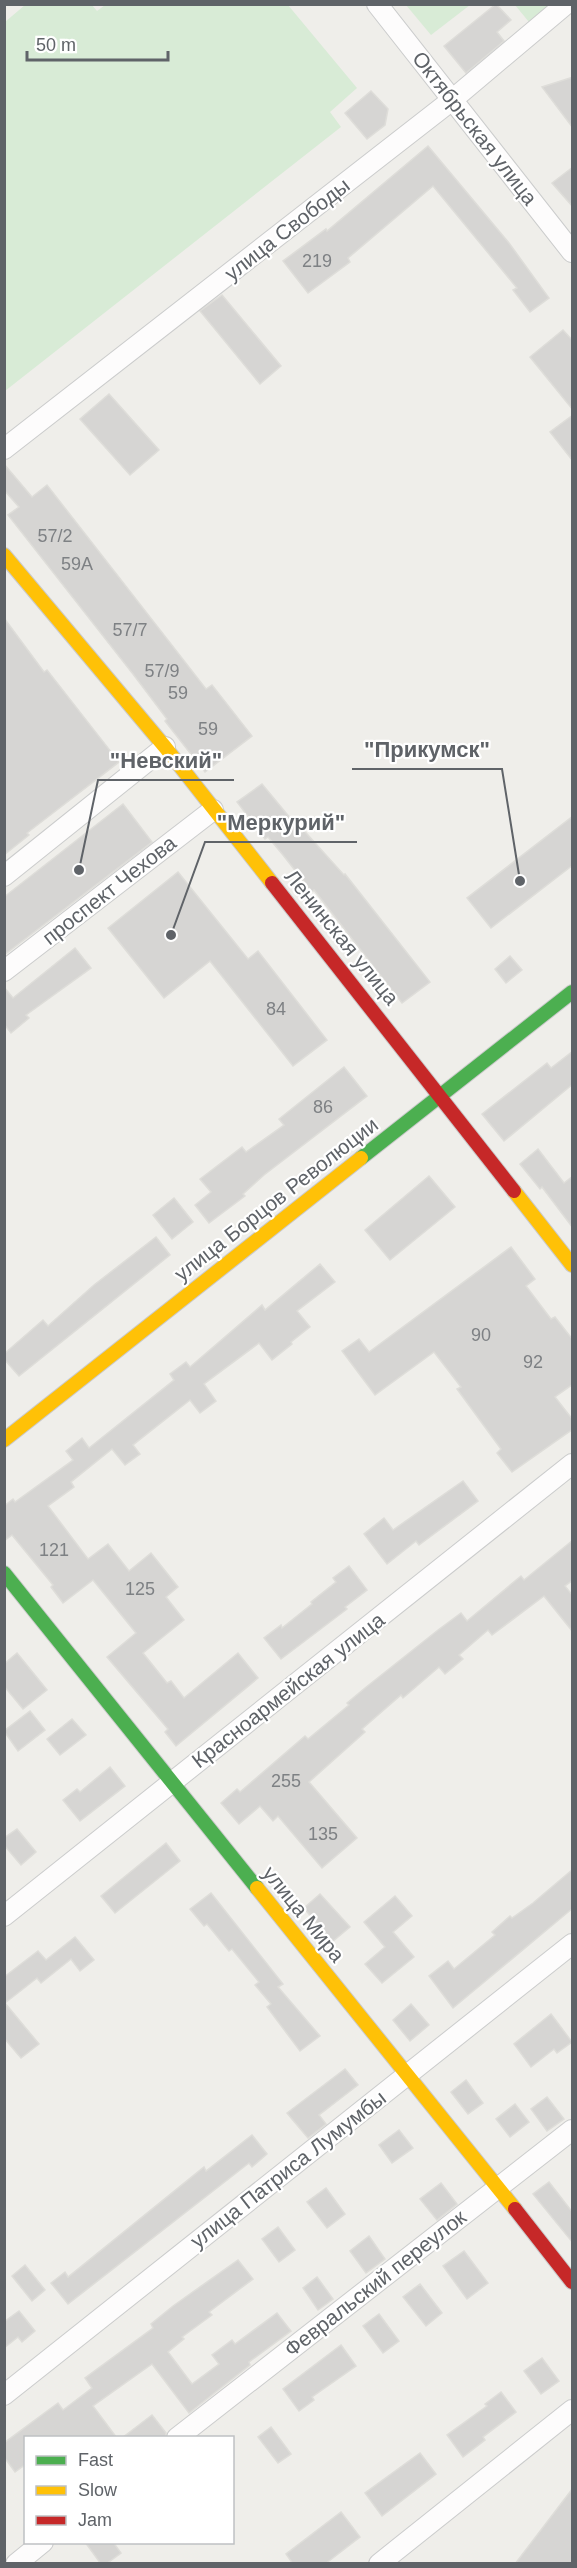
<svg xmlns="http://www.w3.org/2000/svg" width="577" height="2568" viewBox="0 0 577 2568" font-family="Helvetica,sans-serif">
<rect width="100%" height="100%" fill="#efeeea"/>
<g fill="#d8ebd6">
<path d="M105 5H288L357 88 330 112 341 127 5 391V22L25 5H92L97 11Z"/>
<path d="M406 5H470L431 35Z"/>
<path d="M515 5H551L529 22Z"/>
</g>
<g fill="#d6d5d3" stroke="#deddd9" stroke-width="1.5">
<path d="M496 4 511 20 497 32 504 41 466 73 444 46Z"/>
<path d="M573 77V128L542 87Z"/>
<path d="M371 91 388 109 385 125 367 139 345 113Z"/>
<path d="M428 146 509 243 549 298 530 312 513 290 517 288 433 186 348 258 350 262 308 293 283 261 326 229 327 231Z"/>
<path d="M573 167V207L552 183Z"/>
<path d="M222 295 281 366 260 384 200 311Z"/>
<path d="M563 330 573 341V410L530 357Z"/>
<path d="M109 394 159 450 130 475 80 419Z"/>
<path d="M573 415V461L550 432Z"/>
<path d="M4 464 32 497 47 485 206 689 212 685 252 736 205 772 165 721 167 719 133 674 8 515 19 507 4 490Z"/>
<path d="M4 618 44 672 47 670 119 762 27 833 29 835 4 855Z"/>
<path d="M262 784 296 825 298 824 344 875 345 874 430 982 402 1003 314 890 312 892 283 855 268 837 265 839 237 802Z"/>
<path d="M123 804 152 842 4 955V897Z"/>
<path d="M573 816V865L491 928 467 898Z"/>
<path d="M178 872 248 959 258 951 327 1040 293 1066 210 961 164 998 108 928Z"/>
<path d="M75 948 91 968 26 1015 29 1018 11 1033 4 1024V987L13 998Z"/>
<path d="M510 956 522 970 506 983 495 969Z"/>
<path d="M573 1051V1084L504 1141 482 1114 547 1063 551 1068Z"/>
<path d="M344 1067 367 1096 264 1175 243 1194 245 1196 209 1223 195 1205 211 1192 200 1179 242 1147 246 1152 284 1125 279 1119Z"/>
<path d="M538 1149 564 1183 573 1176V1228L542 1187 540 1189 520 1164Z"/>
<path d="M429 1176 455 1207 390 1260 365 1230Z"/>
<path d="M174 1198 193 1222 172 1239 153 1215Z"/>
<path d="M156 1237 170 1255 19 1376 4 1359V1354L43 1320 48 1326 94 1285Z"/>
<path d="M511 1247 535 1279 526 1286 551 1319 555 1317 573 1340V1384L555 1397 573 1420V1429L512 1472 497 1453 501 1449 457 1389 461 1387 434 1352 375 1395 342 1351 359 1339 369 1352Z"/>
<path d="M320 1264 335 1282 297 1311 310 1327 291 1342 292 1344 272 1360 259 1343 204 1384 216 1401 200 1413 190 1400 133 1445 140 1454 125 1465 112 1449 71 1482 74 1487 48 1506 88 1559 108 1544 129 1571 151 1553 178 1587 166 1597 184 1620 143 1653 167 1683 171 1681 184 1698 238 1653 258 1678 176 1746 165 1732 168 1729 107 1657 136 1633 93 1580 63 1603 51 1587 53 1585 12 1535 4 1541V1506L13 1499 15 1502 73 1460 66 1451 82 1438 89 1448 174 1380 170 1374 186 1362 190 1367 262 1305 265 1310Z"/>
<path d="M463 1481 478 1501 419 1545 416 1541 387 1564 364 1534 384 1518 393 1530Z"/>
<path d="M573 1540V1580L565 1586 573 1596V1632L544 1596 492 1635 488 1630 459 1655 463 1659 445 1674 439 1667 403 1698 401 1695 362 1729 365 1732 309 1782 357 1838 322 1868 278 1816 273 1821 260 1806 239 1824 221 1803 237 1789 240 1792 305 1736 308 1739 349 1705 347 1703 365 1688 438 1630 461 1613 467 1621 521 1576 524 1580Z"/>
<path d="M349 1566 367 1590 345 1607 347 1609 281 1659 264 1638 281 1625 282 1628 312 1604 311 1602 336 1582 333 1578Z"/>
<path d="M17 1653 47 1690 23 1709 4 1686V1664Z"/>
<path d="M30 1711 45 1730 18 1751 4 1731Z"/>
<path d="M72 1719 86 1735 60 1755 47 1739Z"/>
<path d="M110 1767 125 1786 80 1821 63 1800 77 1789 80 1792Z"/>
<path d="M17 1829 36 1852 21 1865 4 1845V1838Z"/>
<path d="M166 1843 180 1861 115 1913 101 1896Z"/>
<path d="M573 1869V1908L453 2008 429 1976 448 1961 454 1969 495 1935 492 1932 510 1916 512 1918 533 1903Z"/>
<path d="M211 1893 283 1984 278 1987 320 2036 300 2051 267 2007 271 2004 255 1985 259 1982 232 1949 229 1951 207 1924 204 1926 190 1909Z"/>
<path d="M320 1894 350 1927 332 1942 304 1908Z"/>
<path d="M395 1896 412 1916 393 1932 414 1957 382 1983 365 1964 385 1947 364 1922Z"/>
<path d="M75 1937 94 1960 80 1971 71 1959 41 1983 37 1978 5 2003 39 2044 21 2058 4 2038V1977L38 1951 46 1960Z"/>
<path d="M411 2004 429 2025 410 2041 393 2020Z"/>
<path d="M551 2014 572 2042 557 2053 554 2049 531 2067 514 2044Z"/>
<path d="M345 2069 358 2085 319 2115 326 2124 308 2138 287 2113Z"/>
<path d="M466 2080 483 2103 468 2114 451 2092Z"/>
<path d="M547 2097 564 2119 547 2131 531 2109Z"/>
<path d="M515 2104 529 2122 510 2137 496 2119Z"/>
<path d="M399 2130 413 2148 392 2163 379 2145Z"/>
<path d="M252 2135 267 2154 252 2167 249 2163 68 2304 51 2283 65 2272 68 2277 204 2167 206 2171Z"/>
<path d="M549 2182 573 2213V2243L533 2194Z"/>
<path d="M441 2183 457 2204 437 2220 420 2199Z"/>
<path d="M326 2188 345 2214 327 2228 307 2202Z"/>
<path d="M278 2227 295 2250 279 2262 262 2239Z"/>
<path d="M369 2236 385 2259 366 2273 350 2251Z"/>
<path d="M464 2251 488 2283 467 2299 443 2266Z"/>
<path d="M238 2260 253 2279 209 2312 212 2315 182 2337 184 2339 168 2352 192 2384 219 2364 212 2355 232 2340 235 2344 277 2313 291 2331 249 2362 250 2365 189 2413 152 2364 93 2406 117 2438H26V2464L15 2472 4 2457V2443L58 2403 63 2410 92 2388 85 2378 153 2328 151 2324 173 2306Z"/>
<path d="M25 2265 45 2290 32 2301 12 2276Z"/>
<path d="M317 2277 333 2299 318 2310 303 2288Z"/>
<path d="M420 2284 442 2313 426 2326 403 2297Z"/>
<path d="M19 2311 35 2331 22 2342 18 2337 4 2348V2322Z"/>
<path d="M379 2314 399 2341 383 2353 363 2326Z"/>
<path d="M341 2345 356 2366 312 2397 314 2400 299 2411 283 2389Z"/>
<path d="M542 2358 559 2381 541 2394 524 2371Z"/>
<path d="M501 2392 516 2412 483 2437 485 2440 463 2457 447 2435 487 2406 485 2404Z"/>
<path d="M152 2415 166 2433 165 2438H122Z"/>
<path d="M271 2427 291 2454 278 2463 258 2437Z"/>
<path d="M420 2453 436 2474 382 2516 365 2493Z"/>
<path d="M573 2488V2564H515Z"/>
<path d="M341 2512 360 2537 325 2564H293L286 2554Z"/>
<path d="M85 2542H113L121 2553 106 2564H101Z"/>
</g>
<g fill="none" stroke-linecap="round" stroke-linejoin="round">
<g stroke="#cbcccc" stroke-width="22">
<g id="street">
<path d="M377 4 572 252"/>
<path d="M4 449 452 100 566 4"/>
<path d="M4 876 165 747"/>
<path d="M4 971 213 810"/>
<path d="M4 1916 572 1464"/>
<path d="M4 2395 572 1944"/>
<path d="M177 2438 572 2130"/>
<path d="M16 2564 43 2542"/>
<path d="M379 2564 572 2410"/>
</g>
</g>
<g stroke="#cacacb" stroke-width="16">
<g id="fast">
<path d="M361 1158 572 992"/>
<path d="M4 1573 257 1888"/>
</g>
</g>
<g stroke="#cacacb" stroke-width="16">
<g id="slow">
<path d="M4 555 165 747 272 883"/>
<path d="M514 1191 572 1265"/>
<path d="M4 1440 361 1158"/>
<path d="M257 1888 515 2209"/>
</g>
</g>
<g stroke="#cacacb" stroke-width="16">
<g id="jam">
<path d="M272 883 514 1191"/>
<path d="M515 2209 572 2282"/>
</g>
</g>
<use href="#street" stroke="#fdfcfc" stroke-width="20"/>
<use href="#fast" stroke="#4caf50" stroke-width="14"/>
<use href="#slow" stroke="#ffc107" stroke-width="14"/>
<use href="#jam" stroke="#c62828" stroke-width="14"/>
</g>
<g text-anchor="middle" dominant-baseline="central" stroke-width="4.5" stroke-linejoin="round" paint-order="stroke">
<g font-size="18" fill="#7e8184">
<text x="317" y="261">219</text>
<text x="55" y="536">57/2</text>
<text x="77" y="564">59А</text>
<text x="130" y="630">57/7</text>
<text x="162" y="671">57/9</text>
<text x="178" y="693">59</text>
<text x="208" y="729">59</text>
<text x="276" y="1009">84</text>
<text x="323" y="1107">86</text>
<text x="481" y="1335">90</text>
<text x="533" y="1362">92</text>
<text x="54" y="1550">121</text>
<text x="140" y="1589">125</text>
<text x="286" y="1781">255</text>
<text x="323" y="1834">135</text>
</g>
<g font-size="21" fill="#5f6368" stroke="#fff">
<text transform="translate(475 128) rotate(52)">Октябрьская улица</text>
<text transform="translate(287 229) rotate(-38)">улица Свободы</text>
<text transform="translate(109 890) rotate(-38)">проспект Чехова</text>
<text transform="translate(342 937) rotate(51)">Ленинская улица</text>
<text transform="translate(276 1199) rotate(-38)">улица Борцов Революции</text>
<text transform="translate(288 1690) rotate(-38)">Красноармейская улица</text>
<text transform="translate(304 1914) rotate(51)">улица Мира</text>
<text transform="translate(288 2169) rotate(-38)">улица Патриса Лумумбы</text>
<text transform="translate(375 2283) rotate(-38)">Февральский переулок</text>
</g>
</g>
<path fill="none" stroke="#5f6368" stroke-width="2" d="M520 881L502 769H352M79 870L98 780H234M171 935L205 842H357"/>
<g fill="#5f6368" stroke="#fff" stroke-width="2">
<circle cx="520" cy="881" r="6"/>
<circle cx="79" cy="870" r="6"/>
<circle cx="171" cy="935" r="6"/>
</g>
<g font-size="22" text-anchor="middle" font-weight="bold" fill="#5f6368" stroke="#fff" stroke-width="4.5" stroke-linejoin="round" paint-order="stroke">
<text x="427" y="757">"Прикумск"</text>
<text x="166" y="768">"Невский"</text>
<text x="281" y="830">"Меркурий"</text>
</g>
<rect width="577" height="2568" fill="none" stroke="#5f6368" stroke-width="12"/>
<rect x="24" y="2436" width="210" height="108" fill="#ffffff" stroke="#bfc1c3" stroke-width="1.5"/>
<rect x="36" y="2456" width="30" height="9" fill="#4caf50" stroke="#bfc1c3" stroke-width="1.5"/>
<text x="78" y="2466" font-size="18" fill="#5f6368">Fast</text>
<rect x="36" y="2486" width="30" height="9" fill="#ffc107" stroke="#bfc1c3" stroke-width="1.5"/>
<text x="78" y="2496" font-size="18" fill="#5f6368">Slow</text>
<rect x="36" y="2516" width="30" height="9" fill="#c62828" stroke="#bfc1c3" stroke-width="1.5"/>
<text x="78" y="2526" font-size="18" fill="#5f6368">Jam</text>
<path d="M27 51v9h141v-9" fill="none" stroke="#5f6368" stroke-width="3"/>
<text x="36" y="51" font-size="18" fill="#5f6368" stroke="#ffffff" stroke-width="4.5" paint-order="stroke">50 m</text>
</svg>
